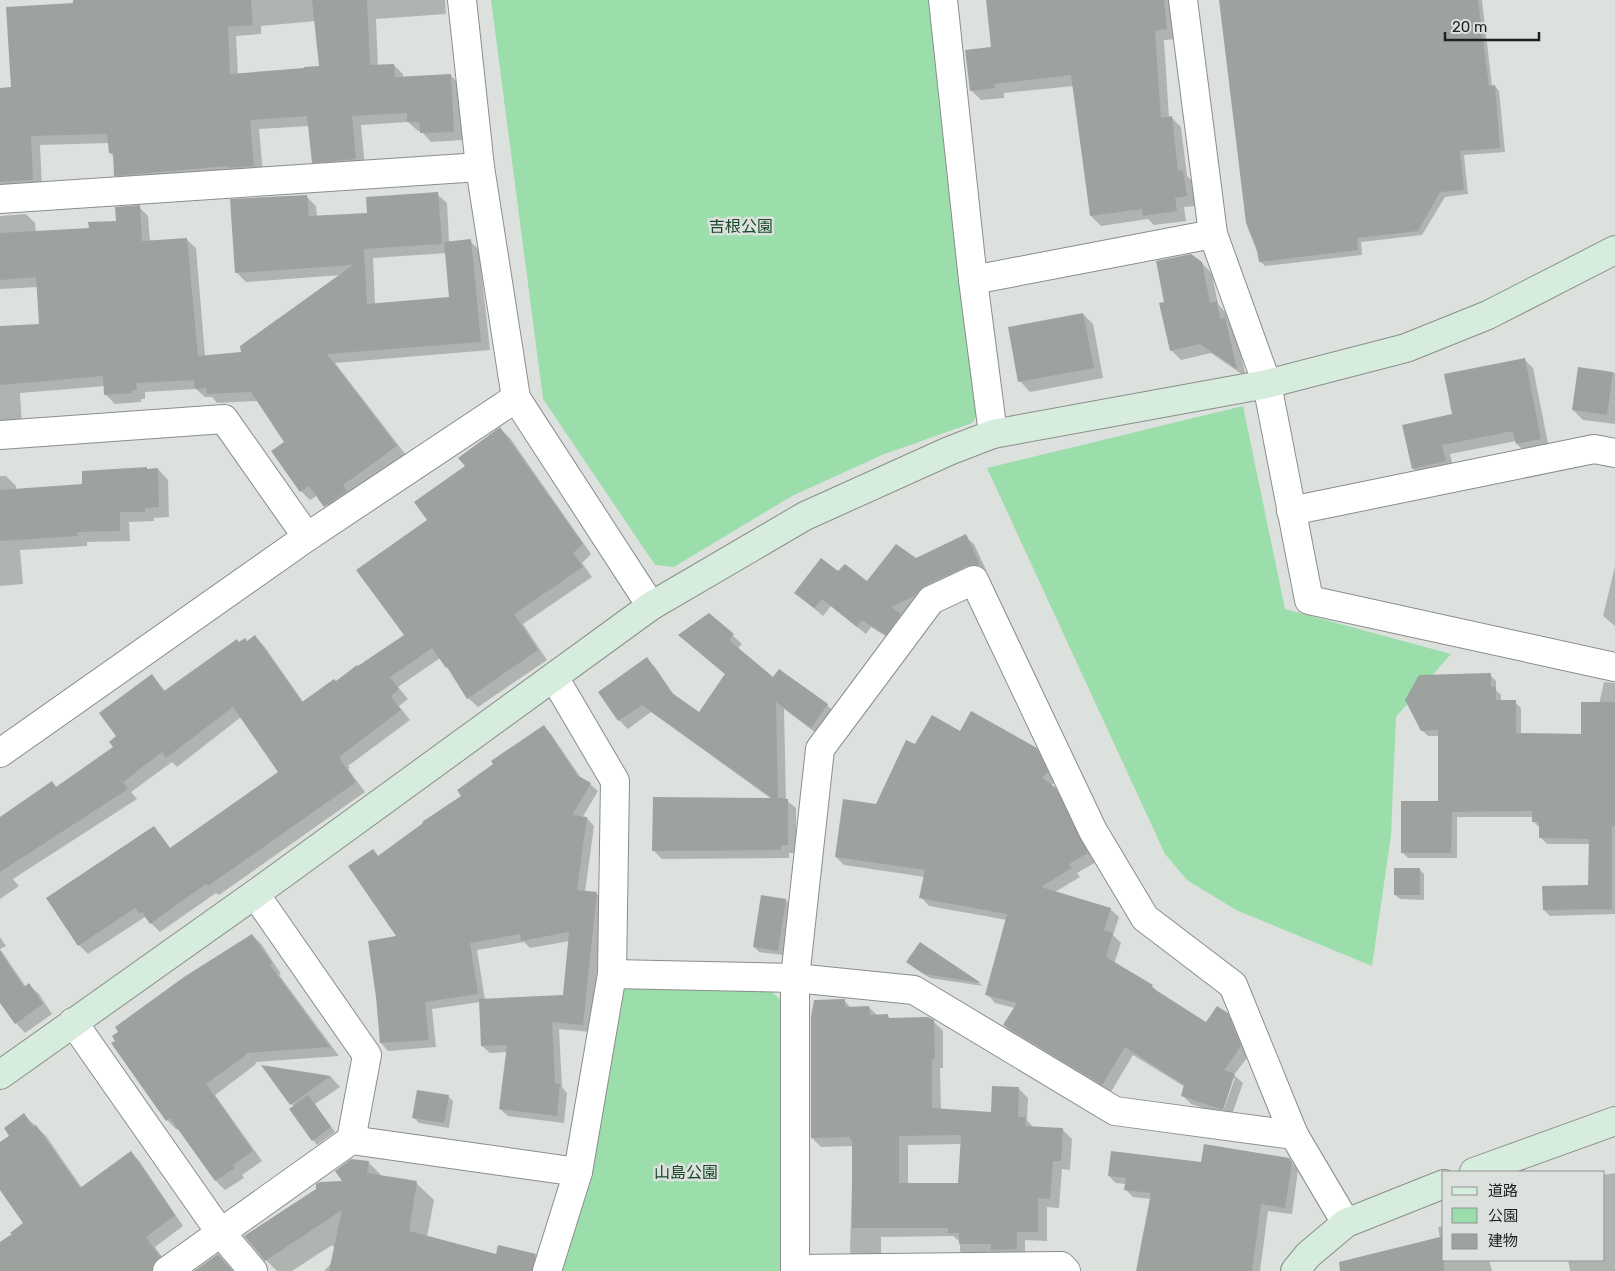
<svg xmlns="http://www.w3.org/2000/svg" width="1615" height="1271" viewBox="0 0 1615 1271" font-family="Rubik,'Noto Sans JP',sans-serif">
<rect width="100%" height="100%" fill="#dde1de"/>
<g fill="#9cddac">
<path d="M491 0H935L982 409 972 423 882 455 792 496 674 567 655 565 543 399Z"/>
<path d="M1243 406 1285 609 1451 654 1396 717 1391 836 1372 966 1236 910 1187 880 1165 854 987 468Z"/>
<path d="M628 981 772 992 783 1002 781 1271H559L615 991Z"/>
</g>
<g fill="#0003" fill-rule="evenodd">
<path d="M74 0H445L446 14 376 19 378 66 394 65 403 74V78L450 75 460 84 463 140 431 142 421 131H418L408 122 361 125 365 168 322 171 313 162 309 126 259 129 263 175 124 184 115 175 114 157 110 153 109 143 40 145 42 189 0 196V89L13 88 74 4ZM316 21 320 67 238 74 236 36 261 34V26Z"/>
<path d="M987 0H1171L1177 39 1164 40 1169 118 1171 117 1181 127 1187 176 1193 182 1196 206 1184 207 1186 221 1154 225 1148 219 1101 226 1091 216 1074 86 1004 93V98L981 100 971 90 993 48Z"/>
<path d="M1220 0H1482L1492 86H1495L1499 91 1505 152 1464 155 1468 194 1445 197 1422 235 1361 242 1362 255 1265 266 1260 261Z"/>
<path d="M437 194 447 203 449 242 470 241 479 250 490 350 335 363 406 455 335 515 318 495 310 500 301 491 285 442 258 401 217 403 212 397H205L196 389 145 392V399H141V402L115 404 106 395 105 386 20 393 22 427 0 431V328L40 325 38 287 0 289V216L26 214 35 223 36 233 90 229 117 222 139 207 148 216 150 242 186 239 196 248 205 356 242 353 341 275 246 282 236 272 307 197 316 206 317 217 368 215ZM447 253 451 298 375 304 373 258Z"/>
<path d="M1202 263 1212 274 1218 304 1226 313 1229 323 1235 330 1246 377 1211 353 1181 360 1171 350 1165 303Z"/>
<path d="M1083 314 1093 324 1103 378 1030 392 1020 381Z"/>
<path d="M1524 359 1533 368 1549 448 1526 453 1517 444 1516 441 1450 454 1454 470 1422 477 1413 468 1453 415Z"/>
<path d="M1579 368 1615 373V424L1583 420 1573 410Z"/>
<path d="M500 429 510 438 591 554 582 563 592 577 523 624 547 660 478 707 468 698 453 674 440 658 398 687 408 699 399 706 410 720 348 766 350 768 348 769 365 792 219 895 216 893 160 932 145 917 88 954 79 945 154 827 171 849 280 772 241 717 177 767 172 762 131 792 137 799 13 879 19 886 0 899V818L52 783 57 788 115 748 118 737 152 676 165 691 239 643 247 642 255 637 264 646 304 703 405 635 428 520 466 467Z"/>
<path d="M158 469 168 480 169 517 154 518V521L129 522 130 541 87 542V546L20 550 23 584 0 586V476H6L16 486V490L84 485 148 470Z"/>
<path d="M965 536 974 544 987 572 976 574 901 615 909 623 895 642 871 627 866 634 831 606 823 616 796 593 839 573 867 583Z"/>
<path d="M1615 566V626L1603 616Z"/>
<path d="M709 614 742 644 737 649 773 679 780 671 827 705 836 714 820 736 784 709 786 800 796 808V853H789V858L662 859 653 850 773 800 651 712 628 729 619 720 599 692 647 659 655 667 676 698 699 714 726 675 680 635Z"/>
<path d="M1490 675 1496 681V690L1501 695V702H1515L1521 708V735H1582L1599 704 1604 682 1615 683V914L1550 916 1544 910 1590 887V844H1547L1541 838 1539 827 1533 821V817H1457V858H1408L1402 852 1439 803V736H1428L1422 730Z"/>
<path d="M544 726 551 734 581 778 590 784 598 791 582 818H587L594 826 585 892 597 894 604 901 591 1032 559 1029 562 1087 567 1093 564 1123 508 1116 500 1109 507 1052 490 1053 482 1046 480 1002 432 1009 436 1047 388 1051 381 1043 398 937 373 850 379 857 463 796ZM570 941 564 996 485 1000 477 950 524 942 530 948Z"/>
<path d="M960 733 1036 749 1045 758 1055 781 1051 786 1064 798 1096 862 1077 873 1080 877 1055 892 1110 909 1119 917 1113 935 1121 943 1114 964 1152 986 1160 994 1207 1024 1227 1014 1236 1023 1249 1055 1234 1075 1243 1083 1231 1117 1222 1114 1235 1078H1232L1220 1114 1191 1104 1182 1095 1185 1087 1133 1055 1111 1092 1013 1034 1004 1025 1015 1008 995 1003 987 994 1007 920 929 906 921 897 925 877 844 865 836 857 877 805 915 746Z"/>
<path d="M1420 870 1424 874V900L1400 899 1395 895Z"/>
<path d="M786 900 790 905 783 955 759 952 754 947Z"/>
<path d="M252 935 262 945 281 974 279 975 339 1056 256 1062 255 1065 215 1095 262 1161 242 1175 244 1178 225 1190 216 1181 179 1128 177 1130 167 1120Z"/>
<path d="M0 937 6 946 0 949 26 987 29 985 39 994 52 1014 25 1033 16 1023 0 1002Z"/>
<path d="M920 944 983 986 930 978 913 967 908 962Z"/>
<path d="M844 1000 851 1008 869 1007 878 1016 887 1015 891 1019 933 1021 943 1031V1068H940L941 1110 992 1113 1019 1089 1028 1098 1027 1120 1034 1128 1062 1129 1072 1139 1070 1170 1062 1169 1059 1208 1047 1207V1241L1025 1240V1258L969 1260 960 1251V1242L953 1236 881 1237V1261L859 1262 850 1252 853 1146 821 1147 812 1138ZM961 1144 960 1184H908V1145Z"/>
<path d="M264 1067 331 1077 340 1087 315 1104 335 1132 317 1145 313 1140 294 1107Z"/>
<path d="M448 1096 453 1101 449 1128 419 1123 414 1118Z"/>
<path d="M24 1115 46 1136 82 1188 131 1152 140 1162 183 1226 155 1247 169 1267 165 1271H0V1243L13 1235 25 1223 0 1188V1144L11 1136Z"/>
<path d="M1289 1159 1298 1170 1292 1214 1268 1211 1260 1271H1137L1151 1199 1133 1197 1126 1190V1184L1116 1183 1109 1176 1202 1164Z"/>
<path d="M368 1162 383 1177 416 1183 434 1200 427 1237 496 1256 534 1255 549 1271H324L340 1254 332 1245 292 1271H277L264 1258 345 1182Z"/>
<path d="M1615 1173V1271H1570L1568 1260H1604V1175Z"/>
<path d="M1444 1226V1260H1489L1492 1271H1383L1440 1238 1438 1227Z"/>
</g>
<g fill="#9ea29f" fill-rule="evenodd">
<path d="M73 0H251L253 25 228 27 230 74 304 68V67L319 66 312 0H367L370 65 394 64 395 77 451 74 454 132 420 133 419 122H407V113L352 116 356 159 312 163 307 116 250 120 254 166 228 168V166L114 176 113 153H109L107 134 31 136 33 180 0 182V88L11 87 6 7 73 3Z"/>
<path d="M986 0H1164L1167 29 1155 31 1161 118 1172 116 1178 171 1183 170 1187 196 1175 198 1177 211 1143 216 1142 209 1090 216 1071 75 994 84 995 88 970 91 965 50 991 47Z"/>
<path d="M1219 0H1478L1489 86 1495 85 1500 148 1460 151 1464 190 1440 192 1418 231 1357 238 1358 250 1259 262 1257 251 1246 223Z"/>
<path d="M438 192 442 244 364 249 367 304 449 297 444 242 471 239 481 342 327 354 397 446 343 485 347 491 324 507 309 486 300 492 271 451 284 442 251 392 207 394 206 388 195 389 194 380 136 383 137 390H132V393L104 395 103 376 0 385V326L39 324 36 277 0 280V233L89 228 88 222 116 221 115 207 140 205 142 241 187 238 198 356 241 352 240 346 353 265 235 273 230 199 307 195 309 216 367 213 366 197Z"/>
<path d="M1191 254 1202 262 1210 303 1217 301 1220 319 1225 318 1237 369 1200 344 1170 351 1159 303 1164 302 1156 261Z"/>
<path d="M1083 313 1094 368 1018 382 1008 327Z"/>
<path d="M1525 358 1541 439 1516 444 1513 431 1442 445 1446 461 1412 469 1402 425 1452 414 1444 374Z"/>
<path d="M1578 367 1613 372 1607 415 1572 410Z"/>
<path d="M500 427 583 544 573 553 583 567 514 614 538 650 467 699 447 667 446 668 432 648 390 677 399 689 391 696 401 710 340 756 341 758 340 759 356 782 208 886 206 884 150 924 142 912 140 914 135 908 78 946 46 898 154 826 170 848 278 772 233 707 166 758 162 752 123 782 128 789 0 872V817L52 781 56 787 113 747 109 742 116 736 99 713 152 674 164 691 237 639 239 642 245 638 247 641 255 635 302 702 334 679 336 681 357 665 358 666 404 635 356 570 427 520 414 502 465 466 458 458Z"/>
<path d="M147 467V469L158 468 159 507 145 508V512H120V531L77 532 78 536 0 541V490L82 484V471Z"/>
<path d="M966 534 980 564 967 566 924 586 914 596 891 607 901 614 886 635 862 620 857 627 822 599 814 608 794 593 821 558 838 571 845 564 867 581 896 544 916 558Z"/>
<path d="M709 613 734 634 729 640 773 677 779 669 828 704 811 728 776 702 778 798 788 799V845H781V850L652 851 653 797 772 798 642 705 618 721 598 692 647 657 672 693 699 712 725 674 678 635Z"/>
<path d="M1491 673V687H1496V700H1516V733L1581 734V702H1615V826H1612V909L1543 910 1542 886 1588 885 1589 839 1539 838V822H1532V811L1452 812 1451 853H1401V801H1438V730L1421 731 1405 700 1419 675Z"/>
<path d="M971 711 1037 748 1048 772 1042 778 1056 788 1088 853 1069 864 1072 868 1041 887 1111 908 1104 930 1113 933 1106 957 1153 985 1151 987 1206 1022 1217 1006 1228 1013 1241 1046 1224 1070 1235 1074 1223 1110 1181 1096 1184 1085 1125 1047 1102 1085 1003 1025 1017 1003 985 995 1007 914 919 898 925 870 835 857 843 799 876 804 906 740 915 744 932 715 960 731Z"/>
<path d="M544 725 577 775 591 783 572 815 587 817 577 890 597 892 583 1025 552 1022 555 1083 560 1084 557 1116 499 1109 507 1045 481 1046 479 999 563 995 569 932 521 941 520 934 470 943 478 994 425 1002 429 1040 380 1043 376 997 368 941 396 936 348 866 373 849 378 856 423 823 422 822 461 796 457 790 493 764 491 761Z"/>
<rect x="1394" y="868" width="26" height="27"/>
<path d="M761 895 786 899 778 951 753 947Z"/>
<path d="M252 934 272 963 270 965 330 1047 246 1053V1055L206 1084 253 1151 233 1165 235 1168 215 1181 170 1118 166 1121 111 1043 115 1041 112 1036 118 1032 115 1027 184 977Z"/>
<path d="M920 942 981 983 924 974 906 962Z"/>
<path d="M0 951 24 987 29 983 43 1004 15 1024 0 1003Z"/>
<path d="M845 999V1007L869 1006 870 1015 888 1014V1018L928 1017 934 1020 935 1059H932V1108L991 1112 992 1086 1019 1087 1018 1117H1026L1025 1126 1063 1128 1061 1161H1053L1050 1199 1038 1198V1232H1017V1249L991 1250V1244H959V1233H948V1228H852V1140H850V1137L811 1138V1017L814 1000ZM961 1135 958 1183H899V1136Z"/>
<path d="M261 1065 331 1076 290 1105Z"/>
<path d="M417 1090 449 1095 444 1123 412 1118Z"/>
<path d="M308 1095 331 1127 312 1141 289 1109Z"/>
<path d="M24 1113 33 1127 36 1125 80 1188 131 1151 175 1215 146 1237 160 1257 153 1264 152 1271H0V1242L12 1234 10 1233 23 1223 0 1190V1142L9 1136 4 1128Z"/>
<path d="M1204 1144 1289 1158 1292 1162 1285 1208 1261 1204 1252 1271H1136L1151 1193 1124 1190 1126 1178 1108 1176 1111 1151 1201 1162Z"/>
<path d="M351 1159 369 1161 367 1173 417 1181 409 1231 496 1254 498 1245 536 1254 532 1271H329L342 1210 265 1261 244 1236 316 1189V1184L320 1182 342 1181 335 1171Z"/>
<path d="M1444 1236V1271H1340L1339 1262Z"/>
<path d="M218 1254 233 1271H194Z"/>
</g>
<g fill="none" stroke-linecap="round" stroke-linejoin="round">
<g stroke="#8a8e8b" stroke-width="30">
<g id="street">
<path d="M462 0 480 167 516 398 651 606"/>
<path d="M943 0 973 280 993 434"/>
<path d="M1183 0 1213 234 1267 384 1309 600 1615 667"/>
<path d="M0 199 480 167"/>
<path d="M973 280 1213 234"/>
<path d="M0 435 224 419 307 537"/>
<path d="M1291 511 1594 449 1615 453"/>
<path d="M0 753 307 537 516 398"/>
<path d="M255 894 367 1055 351 1140"/>
<path d="M612 974 795 978 914 990 1115 1111 1294 1135"/>
<path d="M73 1022 220 1232 253 1271"/>
<path d="M795 1269 1061 1266 1066 1271"/>
<path d="M167 1271 351 1140 578 1172"/>
<path d="M547 1271 578 1172 612 974 615 781 554 677"/>
<path d="M795 1271V978L820 749 931 600 974 580 1093 831 1145 918 1233 985 1294 1135 1346 1223"/>
</g>
</g>
<g stroke="#8a8e8b" stroke-width="30">
<g id="secondary">
<path d="M0 1075 255 894 651 606 805 516 949 451 993 434 1267 384 1406 348 1488 315 1615 250"/>
<path d="M1474 1172 1615 1121"/>
<path d="M1295 1271 1308 1255 1346 1223 1444 1184"/>
</g>
</g>
<use href="#street" stroke="#fff" stroke-width="28"/>
<use href="#secondary" stroke="#d6ecdc" stroke-width="28"/>
</g>
<g text-anchor="middle" dominant-baseline="central" stroke-width="5" stroke-linejoin="round" paint-order="stroke">
<g font-size="16" fill="#164727" stroke="#dde1de">
<text x="741" y="226">吉根公園</text>
<text x="686" y="1172">山島公園</text>
</g>
</g>
<rect x="1442" y="1171" width="162" height="90" fill="#dde1de" stroke="#919492"/>
<rect x="1452" y="1187" width="25" height="8" fill="#d6ecdc" stroke="#919492"/>
<text x="1488" y="1196" font-size="15" fill="#1e201f">道路</text>
<rect x="1452" y="1208" width="25" height="15" fill="#9cddac" stroke="#919492"/>
<text x="1488" y="1221" font-size="15" fill="#1e201f">公園</text>
<rect x="1452" y="1234" width="25" height="15" fill="#9ea29f" stroke="#919492"/>
<text x="1488" y="1246" font-size="15" fill="#1e201f">建物</text>
<path d="M1445 32v8h94v-8" fill="none" stroke="#1e201f" stroke-width="2.5"/>
<text x="1452" y="32" font-size="15" fill="#1e201f" stroke="#dde1de" stroke-width="4" paint-order="stroke">20 m</text>
</svg>
